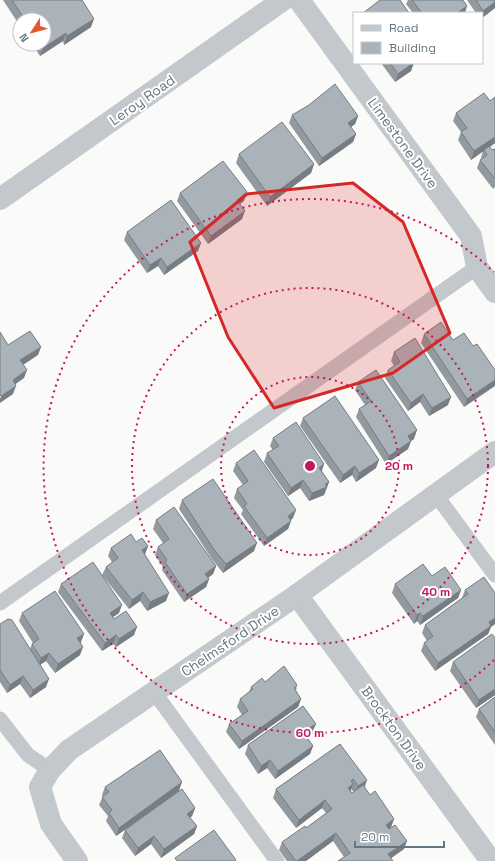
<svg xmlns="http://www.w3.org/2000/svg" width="495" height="861" viewBox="0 0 495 861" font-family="'Space Grotesk',sans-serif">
<rect width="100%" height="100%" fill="#fafaf8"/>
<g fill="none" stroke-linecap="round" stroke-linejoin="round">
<g stroke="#c3c8cc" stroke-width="15">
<path d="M436 495 495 575"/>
<path d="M0 603 477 267"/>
<path d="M154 692 277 861"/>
<path d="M0 719 28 755 50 770"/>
</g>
<g stroke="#c3c8cc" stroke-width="22">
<path d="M297 595 491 861"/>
<path d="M77 861 51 824 40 787 50 770 69 750 297 595 495 452"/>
</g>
<g stroke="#c3c8cc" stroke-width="22">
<path d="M299 0 471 236 477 267 495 292"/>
<path d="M0 199 283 0"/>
</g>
</g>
<g fill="#929a9f" fill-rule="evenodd">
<path d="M3 0H82L91 27 64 45 63 41 40 56 32 44H44V20H20V26Z"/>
<path d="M408 0H463L465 13H413L406 4Z"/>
<path d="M467 0H495V8L482 18V13H476Z"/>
<path d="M381 63H413L411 71 395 82Z"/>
<path d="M495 97V143L490 147 492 150 495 149V187L493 189 477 168 480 160 481 159V158L483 151 471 160 458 140 461 132 453 121 456 113 490 101Z"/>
<path d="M292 115 358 116 355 124 351 127 356 134 353 142 319 166 289 123Z"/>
<path d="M239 154 314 164 311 173 267 206 236 163Z"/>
<path d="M180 193 244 201 240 204 242 219 208 244 177 201Z"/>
<path d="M127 232 198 251 164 275 158 266 147 273 124 240Z"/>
<path d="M424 334 453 340 473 346 495 370 464 407 421 343Z"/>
<path d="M394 352 448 405 429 416 420 402 408 411 385 378 388 370 394 366 391 361Z"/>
<path d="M358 382 414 439 411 441 408 449 386 464 356 417 359 409 365 405 355 390Z"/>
<path d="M303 418 376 468 356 482 352 475 340 483 300 426Z"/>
<path d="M273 438 324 464 322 471 329 482 324 495 309 501 300 488 288 496 264 462 267 453 273 450 270 446Z"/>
<path d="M236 463 293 518 291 520 288 529 264 546 241 514 243 510 234 498 237 489 243 485 233 471Z"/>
<path d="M182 500 254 551 223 573 212 559 179 509Z"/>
<path d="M156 520 216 566 213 574 208 578 209 579 206 587 184 602 162 570 163 567 155 555 158 547 163 543 153 529Z"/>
<path d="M136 542 148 546 145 554V555L166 601 147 611 140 601 129 609 102 575 106 567 112 562 108 556 111 548Z"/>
<path d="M432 576 461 590 458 598 420 625 417 621 414 624 392 593 395 584Z"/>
<path d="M61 584 119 613 113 617 114 619 134 635 116 647 113 644 102 651 58 592Z"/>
<path d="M465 590 495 593V624L491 627 488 634 435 671 421 651 424 643 427 641 422 633 425 625 462 598Z"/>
<path d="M22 613 81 642 80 655 55 673 46 661 40 665 46 687 30 698 20 684 7 693 0 682V624L30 649 32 644 33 643 19 621Z"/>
<path d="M453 662 495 695 476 708 450 671Z"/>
<path d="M265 682 297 685 296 691 301 699 298 707 239 749 226 732 229 724 242 715 237 707 240 699 249 692 251 687Z"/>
<path d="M495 697V745L476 717 479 709Z"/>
<path d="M316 724 312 732 306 736 313 746 310 754 275 779 267 768 258 774 245 754 248 745Z"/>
<path d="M340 744 364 787 370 795 394 819 391 827 389 829 404 849 391 858 344 857 333 841 306 861H287L279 850 282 842 306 828 326 813 322 808 296 828 273 798 276 789ZM351 789 354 792 352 793 350 791Z"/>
<path d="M105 787 179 791 116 836 106 821 108 816 99 805 103 796 102 795Z"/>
<path d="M195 808 192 816 190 818 197 826 194 834 161 858 151 844 135 856 122 838 125 830Z"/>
</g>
<g fill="#777d82">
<path d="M495 2V8L482 18V15L483 11Z"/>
<path d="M467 6 465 13H457Z"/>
<path d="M94 19 91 27 64 45 67 36Z"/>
<path d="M66 33 63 41 40 56 43 48Z"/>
<path d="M413 63H414L411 71 395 82 398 74Z"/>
<path d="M358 116 355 124 345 131 348 123Z"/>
<path d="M356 134 353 142 319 166 322 158Z"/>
<path d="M495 137V143L471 160 474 151Z"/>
<path d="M314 164 311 173 267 206 270 197Z"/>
<path d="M247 192 244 201 234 208 237 200Z"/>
<path d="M245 211 242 219 208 244 211 236Z"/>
<path d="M201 243 198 251 164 275 167 267Z"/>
<path d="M161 258 158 266 147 273 150 265Z"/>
<path d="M41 347 38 355 17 369 20 360Z"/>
<path d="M27 370 24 378 10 388 13 380Z"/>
<path d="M495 380V386L464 407 467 399Z"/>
<path d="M16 386 13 394 0 403V399L1 396Z"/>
<path d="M423 394 420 402 408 411 411 403Z"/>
<path d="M451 397 448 405 429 416 432 408Z"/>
<path d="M417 430 414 439 411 441 408 449 386 464 389 456 408 436Z"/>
<path d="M379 460 376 468 356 482 359 473Z"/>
<path d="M324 464 321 472 319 468Z"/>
<path d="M355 466 352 475 340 483 343 475Z"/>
<path d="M303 480 300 488 288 496 291 488Z"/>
<path d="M329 482 324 495 309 501 312 493Z"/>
<path d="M296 510 293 518 285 524 288 516Z"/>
<path d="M291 521 288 529 264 546 267 538Z"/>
<path d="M257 543 254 551 223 573 226 564Z"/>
<path d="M148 546 145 554 139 559 142 550Z"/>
<path d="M216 566 213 574 202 582 205 574Z"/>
<path d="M209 579 206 587 184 602 187 594Z"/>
<path d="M461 590 458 598 420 625 423 616Z"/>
<path d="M143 592 140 601 129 609 132 600Z"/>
<path d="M169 593 166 601 147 611 150 602Z"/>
<path d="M122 605 119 613 107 621 110 613Z"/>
<path d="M420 613 417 621 414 624 417 615Z"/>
<path d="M495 618V624L491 627 488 634 435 671 438 663Z"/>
<path d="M137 627 134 635 116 647 119 639Z"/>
<path d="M84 634 81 642 74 646 77 638Z"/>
<path d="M116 635 113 644 102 651 105 643Z"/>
<path d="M83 647 80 655 55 673 58 664Z"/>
<path d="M49 653 46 661 38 666 41 658Z"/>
<path d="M23 676 20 684 7 693 10 685Z"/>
<path d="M49 679 46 687 30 698 33 690Z"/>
<path d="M495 689V695L476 708 479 700Z"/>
<path d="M301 699 298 707 239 749 242 741Z"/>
<path d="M316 724 312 732 300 740 303 732Z"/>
<path d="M313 746 310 754 275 779 278 771Z"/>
<path d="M270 760 267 768 258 774 261 766Z"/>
<path d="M353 779 351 786 353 784 350 793 345 796 351 781Z"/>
<path d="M367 780 364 789 355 794 358 786Z"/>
<path d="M182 782 179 791 116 836 119 828Z"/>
<path d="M325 800 322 808 296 828 299 820Z"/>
<path d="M195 808 192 816 184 822 187 814Z"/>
<path d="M394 819 391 827 383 833 386 825Z"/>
<path d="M197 826 194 834 161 858 164 849Z"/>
<path d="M336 833 333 841 306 861H297Z"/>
<path d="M154 836 151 844 135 856 138 848Z"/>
<path d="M407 841 404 849 387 861 388 854Z"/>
</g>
<g fill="#aab3b9" stroke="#777d82">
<path d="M12 0H82L94 19 67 36 66 33 43 48 41 44H44V20H25Z"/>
<path d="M380 0H400L409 13H363Z"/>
<path d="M412 0H463L467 6 457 13H422Z"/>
<path d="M476 0H495V2L483 11Z"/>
<path d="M390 63H413L398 74Z"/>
<path d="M335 84 358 116 348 123 356 134 322 158 292 115 309 105Z"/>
<path d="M484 93 490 101 495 97V137L474 151 461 132 467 128 456 113Z"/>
<path d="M282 122 314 164 270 197 239 154Z"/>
<path d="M489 146 492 150 495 149V179L480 160 487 155 484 150Z"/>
<path d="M223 161 247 192 237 200 245 211 211 236 180 193Z"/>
<path d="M171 200 201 243 167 267 161 258 150 265 127 232Z"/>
<path d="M441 322 453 340 464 333 473 346 477 344 495 370V380L467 399 424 334Z"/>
<path d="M30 331 41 347 20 360 27 370 13 380 16 386 1 396 0 395V332L8 345Z"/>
<path d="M415 338 451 397 432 408 423 394 411 403 388 370 400 362 394 352Z"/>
<path d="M376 370 417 430 408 436 411 441 389 456 359 409 371 401 358 382Z"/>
<path d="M335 396 379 460 359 473 355 466 343 475 303 418Z"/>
<path d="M296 422 324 464 319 468 329 482 325 484 327 487 312 493 303 480 291 488 267 453 279 446 273 438Z"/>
<path d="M254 450 296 510 288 516 291 521 267 538 244 506 247 504 237 489 248 481 236 463Z"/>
<path d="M213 479 257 543 226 564 215 551 182 500Z"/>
<path d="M174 507 216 566 205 574 209 579 187 594 165 562 167 560 158 547 169 539 156 520Z"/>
<path d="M131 534 136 542 142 538 148 546 142 550 169 593 150 602 143 592 132 600 106 567 118 558 111 548Z"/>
<path d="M93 562 122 605 110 613 114 619 126 611 137 627 119 639 116 635 105 643 61 584Z"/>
<path d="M423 564 432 576 445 567 461 590 423 616 420 613 417 615 395 584Z"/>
<path d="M484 577 495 593V618L489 622 491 626 438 663 424 643 433 636 425 625 468 594 465 590Z"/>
<path d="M55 591 84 634 77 638 83 647 58 664 49 653 41 658 32 644 39 639 22 613Z"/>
<path d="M8 619 12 620 49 679 33 690 23 676 10 685 0 670V624Z"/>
<path d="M492 634 495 638V689L479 700 453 662Z"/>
<path d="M284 666 297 685 294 688 301 699 242 741 229 724 248 711 240 699 253 689 251 687 262 678 265 682Z"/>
<path d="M495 697V732L479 709Z"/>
<path d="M303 706 316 724 303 732 313 746 278 771 270 760 261 766 248 745Z"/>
<path d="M340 744 367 780 358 786 353 779 351 781 353 784 348 788 352 793 363 785 370 795 375 791 394 819 386 825 389 829 395 825 407 841 388 854 393 861H338L350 853 336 833 297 861H296L282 842 305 826 306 828 332 809 325 800 299 820 276 789Z"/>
<path d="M160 750 182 782 119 828 109 813 112 810 102 797 109 792 105 787Z"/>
<path d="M182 789 195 808 187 814 197 826 164 849 154 836 138 848 125 830Z"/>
<path d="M214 830 236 860 235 861H177L175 858Z"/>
</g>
<path fill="#d62828" fill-opacity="0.2" stroke="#d62828" stroke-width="3" stroke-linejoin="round" d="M353 183 403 222 450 333 393 373 274 408 228 337 190 242 247 194Z"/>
<g fill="none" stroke="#c2185b" stroke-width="2" stroke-dasharray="2 4">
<circle cx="310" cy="466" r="89"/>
<circle cx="310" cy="466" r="178"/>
<path d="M494 660A267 267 0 1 1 494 272"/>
</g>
<g text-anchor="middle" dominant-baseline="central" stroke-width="4" stroke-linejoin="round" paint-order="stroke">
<g font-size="14" fill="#657683" stroke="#fff">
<text transform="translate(142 100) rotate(-35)">Leroy Road</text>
<text transform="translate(403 143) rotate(54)">Limestone Drive</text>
<text transform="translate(230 641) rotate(-34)">Chelmsford Drive</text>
<text transform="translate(394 728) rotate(54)">Brockton Drive</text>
</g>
</g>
<circle cx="310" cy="466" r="6" fill="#c2185b" stroke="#fff" stroke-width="2"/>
<g font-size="12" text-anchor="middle" font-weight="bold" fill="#c2185b" stroke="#fff" stroke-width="4" stroke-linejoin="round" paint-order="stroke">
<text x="399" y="470">20 m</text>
<text x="436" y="596">40 m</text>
<text x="310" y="737">60 m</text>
</g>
<rect x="353" y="12" width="130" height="52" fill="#ffffff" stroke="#c1c8cd"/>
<rect x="361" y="25" width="20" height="6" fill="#c3c8cc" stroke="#c1c8cd"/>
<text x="389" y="32" font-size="12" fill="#657683">Road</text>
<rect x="361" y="42" width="20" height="12" fill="#aab3b9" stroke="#c1c8cd"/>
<text x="389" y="52" font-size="12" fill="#657683">Building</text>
<g transform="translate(32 32) rotate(234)"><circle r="19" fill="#ffffff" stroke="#c1c8cd"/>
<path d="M0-3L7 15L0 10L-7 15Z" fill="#e4572e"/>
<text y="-6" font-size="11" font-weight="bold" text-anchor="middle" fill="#657683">N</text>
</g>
<path d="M355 841v6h89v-6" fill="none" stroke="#657683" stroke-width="2"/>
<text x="361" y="841" font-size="12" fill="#657683" stroke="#ffffff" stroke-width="3" paint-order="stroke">20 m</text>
</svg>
